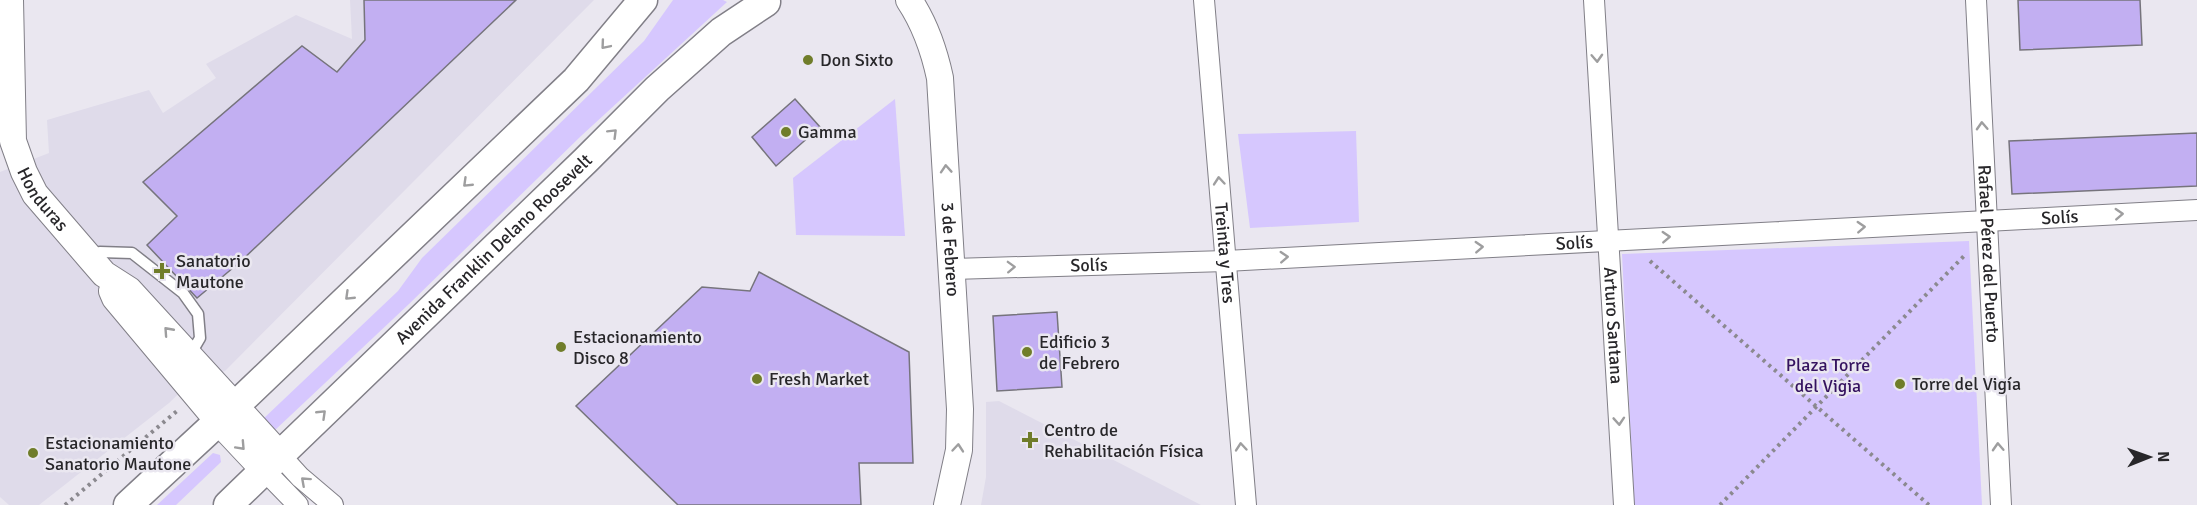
<svg xmlns="http://www.w3.org/2000/svg" width="2197" height="505" viewBox="0 0 2197 505" font-family="Signika,sans-serif">
<rect width="100%" height="100%" fill="#eae7f0"/>
<g fill="#dfdbea">
<path d="M350 0H594L225 371 220 373 201 372 169 403 39 505H9L0 497V172L49 153 47 120 149 90 163 113 216 78 206 64 296 15 352 39Z"/>
<path d="M999 401 1201 505H981L986 477V402Z"/>
</g>
<g fill="#d6c7fe">
<path d="M673 0H723L727 2 581 136 409 304 274 431 262 420 398 291 422 258 644 41Z"/>
<path d="M895 99 905 236 796 235 793 178Z"/>
<path d="M1356 131 1359 222 1250 228 1238 134Z"/>
<path d="M1969 241 1982 505H1634L1622 254Z"/>
<path d="M213 453 220 455 221 462 176 505H157Z"/>
</g>
<g fill="#c2aff2" stroke="#76747c" stroke-width="1.5">
<path d="M364 0H516L240 262 197 298 147 245 177 216 143 182 302 46 337 72 365 40Z"/>
<path d="M2018 0H2140L2142 45 2020 50Z"/>
<path d="M795 99 820 127 776 166 752 137Z"/>
<path d="M2197 133V186L2012 194 2009 141Z"/>
<path d="M759 272 909 352 913 463H859L861 505H678L576 406 702 287 750 291Z"/>
<path d="M1057 312 1062 387 997 391 993 316Z"/>
</g>
<g fill="none" stroke-linecap="round" stroke-linejoin="round">
<g stroke="#817f87" stroke-width="13">
<path id="service" d="M91 259 100 252 132 253 183 293 198 314 200 338 190 355"/>
</g>
<g stroke="#817f87" stroke-width="22">
<g id="minor">
<path id="s1" d="M1204 0 1246 505"/>
<path id="s2" d="M1594 0 1624 505"/>
<path id="s3" d="M1976 0 2001 505"/>
<path id="s4" d="M953 269 1226 261 2197 210"/>
<path d="M280 455 300 477 333 505"/>
<path d="M264 470 298 505"/>
</g>
</g>
<g stroke="#817f87" stroke-width="28">
<g id="tertiary">
<path id="s5" d="M10 0 13 141 24 172 35 194 91 259 104 274 129 290 280 455"/>
<path id="s6" d="M909 0C925 24 934 50 940 78L960 409 959 450 947 505"/>
<path d="M112 291 115 298 218 421 264 470"/>
</g>
</g>
<g stroke="#817f87" stroke-width="31">
<g id="secondary">
<path d="M128 505 235 406 576 80 643 0"/>
<path id="s7" d="M228 505 585 161 657 89 721 32 766 2"/>
</g>
</g>
<g stroke="#8b898f" stroke-width="4" stroke-dasharray="3 4.5" stroke-linecap="butt">
<path d="M1650 261 1929 505"/>
<path d="M65 505 177 411"/>
<path d="M1720 505 1965 255"/>
</g>
<use href="#service" stroke="#fff" stroke-width="10"/>
<use href="#minor" stroke="#fff" stroke-width="20"/>
<use href="#tertiary" stroke="#fff" stroke-width="26"/>
<use href="#secondary" stroke="#fff" stroke-width="28"/>
</g>
<defs><path id="oneway-chevron" d="M-2-3.5L2.5 0L-2 3.5" fill="none" stroke-width="1.6" stroke-linecap="round" stroke-linejoin="round" transform="scale(1.5)"/></defs>
<g stroke="#9e9e9f">
<use href="#oneway-chevron" transform="translate(605 45) rotate(130)"/>
<use href="#oneway-chevron" transform="translate(1597 58) rotate(87)"/>
<use href="#oneway-chevron" transform="translate(1982 126) rotate(-93)"/>
<use href="#oneway-chevron" transform="translate(613 133) rotate(-45)"/>
<use href="#oneway-chevron" transform="translate(946 169) rotate(-94)"/>
<use href="#oneway-chevron" transform="translate(1219 181) rotate(-95)"/>
<use href="#oneway-chevron" transform="translate(467 183) rotate(136)"/>
<use href="#oneway-chevron" transform="translate(2119 214) rotate(-3)"/>
<use href="#oneway-chevron" transform="translate(1861 227) rotate(-3)"/>
<use href="#oneway-chevron" transform="translate(1666 237) rotate(-3)"/>
<use href="#oneway-chevron" transform="translate(1479 247) rotate(-3)"/>
<use href="#oneway-chevron" transform="translate(1284 257) rotate(-3)"/>
<use href="#oneway-chevron" transform="translate(1011 267) rotate(-2)"/>
<use href="#oneway-chevron" transform="translate(349 296) rotate(136)"/>
<use href="#oneway-chevron" transform="translate(168 331) rotate(-132)"/>
<use href="#oneway-chevron" transform="translate(322 414) rotate(-44)"/>
<use href="#oneway-chevron" transform="translate(1619 421) rotate(86)"/>
<use href="#oneway-chevron" transform="translate(241 446) rotate(47)"/>
<use href="#oneway-chevron" transform="translate(1241 447) rotate(-95)"/>
<use href="#oneway-chevron" transform="translate(1998 447) rotate(-93)"/>
<use href="#oneway-chevron" transform="translate(958 448) rotate(-85)"/>
<use href="#oneway-chevron" transform="translate(305 481) rotate(-138)"/>
</g>
<g fill="#707d2a" stroke="#eae7f0" stroke-width="2">
<circle cx="808" cy="60" r="6"/>
<circle cx="786" cy="132" r="6"/>
<path d="M159 262h6v6h6v6h-6v6h-6v-6h-6v-6h6z"/>
<circle cx="561" cy="347" r="6"/>
<circle cx="1027" cy="352" r="6"/>
<circle cx="757" cy="379" r="6"/>
<circle cx="1900" cy="384" r="6"/>
<path d="M1027 431h6v6h6v6h-6v6h-6v-6h-6v-6h6z"/>
<circle cx="33" cy="453" r="6"/>
</g>
<g text-anchor="middle" dominant-baseline="central" stroke-width="5" stroke-linejoin="round" paint-order="stroke">
<g font-size="18" fill="#28272a" stroke="#eae7f0" text-anchor="start">
<text x="820" y="60">Don Sixto</text>
<text x="798" y="132">Gamma</text>
<text x="176" y="261">Sanatorio<tspan x="176" dy="21">Mautone</tspan></text>
<text x="573" y="337">Estacionamiento<tspan x="573" dy="21">Disco 8</tspan></text>
<text x="1039" y="342">Edificio 3<tspan x="1039" dy="21">de Febrero</tspan></text>
<text x="769" y="379">Fresh Market</text>
<text x="1912" y="384">Torre del Vigía</text>
<text x="1044" y="430">Centro de<tspan x="1044" dy="21">Rehabilitación Física</tspan></text>
<text x="45" y="443">Estacionamiento<tspan x="45" dy="21">Sanatorio Mautone</tspan></text>
</g>
<g font-size="18" fill="#28272a" stroke="#eae7f0">
<text stroke="none"><textPath href="#s5" startOffset="207">Honduras</textPath></text>
<text stroke="none"><textPath href="#s4" startOffset="1108">Solís</textPath></text>
<text stroke="none"><textPath href="#s4" startOffset="622">Solís</textPath></text>
<text stroke="none"><textPath href="#s7" startOffset="369">Avenida Franklin Delano Roosevelt</textPath></text>
<text stroke="none"><textPath href="#s6" startOffset="256">3 de Febrero</textPath></text>
<text stroke="none"><textPath href="#s1" startOffset="254">Treinta y Tres</textPath></text>
<text stroke="none"><textPath href="#s3" startOffset="254">Rafael Pérez del Puerto</textPath></text>
<text stroke="none"><textPath href="#s4" startOffset="136">Solís</textPath></text>
<text stroke="none"><textPath href="#s2" startOffset="326">Arturo Santana</textPath></text>
</g>
<g font-size="18" fill="#34125f" stroke="#eae7f0">
<text x="1828" y="365">Plaza Torre<tspan x="1828" dy="21">del Vigia</tspan></text>
</g>
</g>
<g transform="translate(2149 457) rotate(89)" stroke="#eae7f0" stroke-width="4.5" paint-order="stroke">
<path d="M0-4.5L10 22L0 15L-10 22Z" fill="#28272a"/>
<text y="-9" font-size="16" font-weight="bold" text-anchor="middle" fill="#28272a">N</text>
</g>
</svg>
